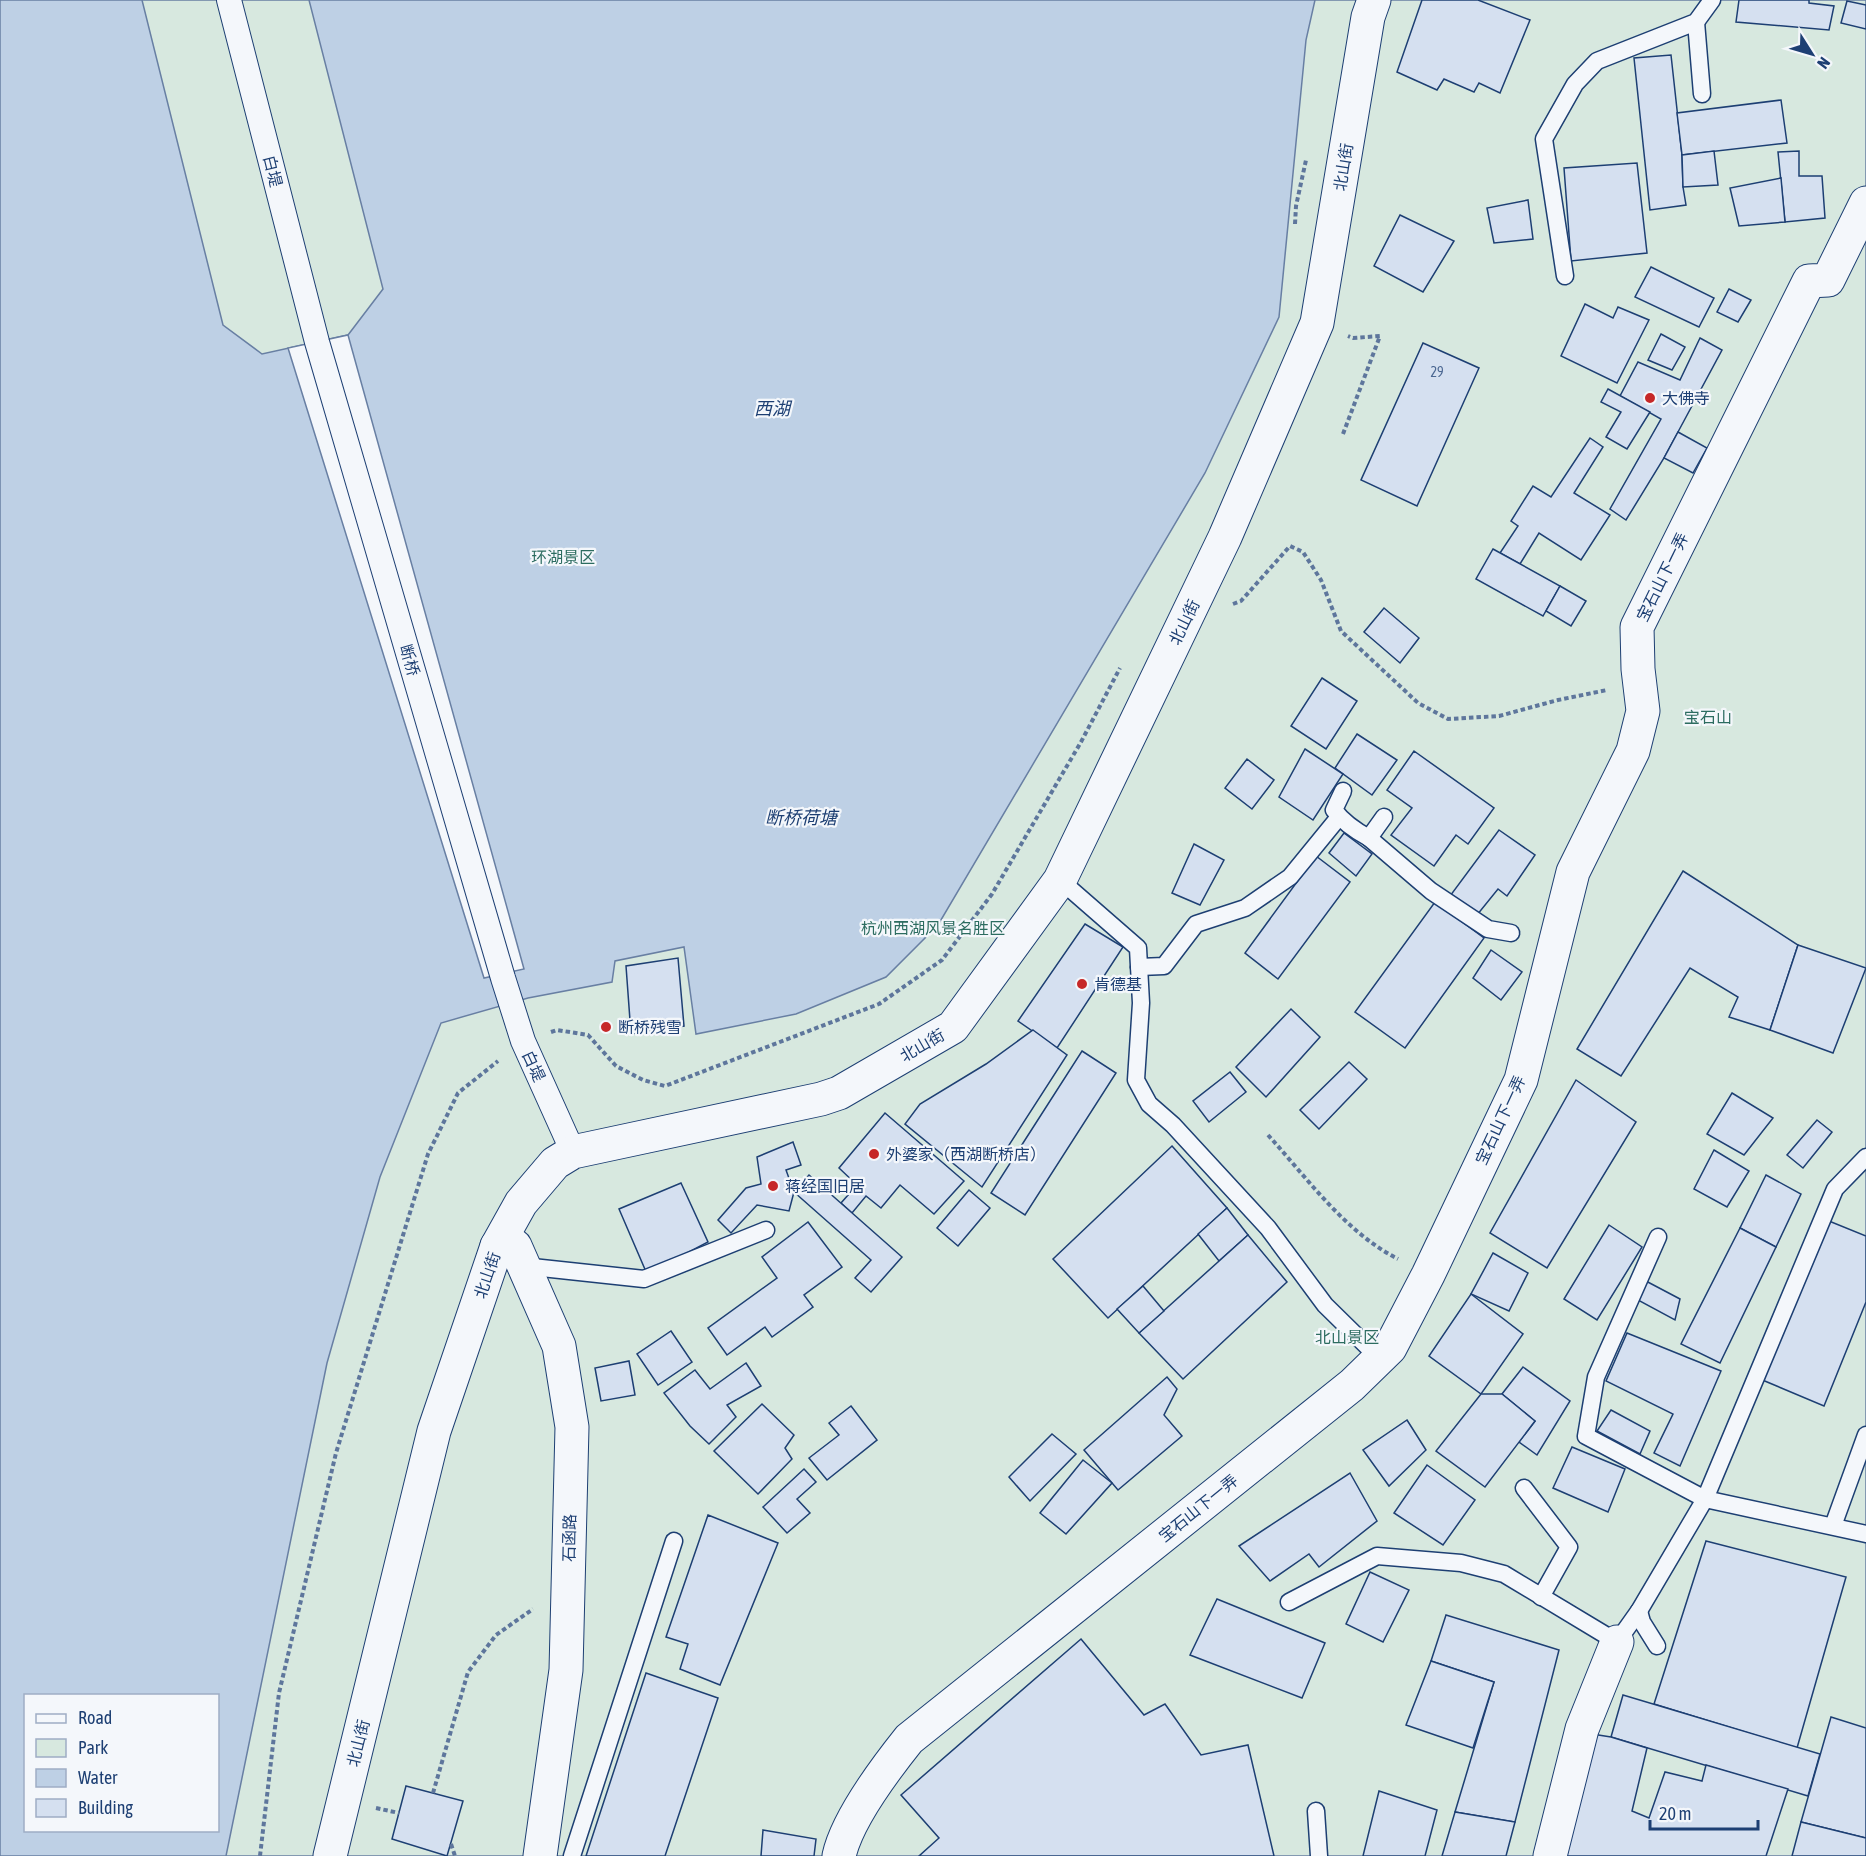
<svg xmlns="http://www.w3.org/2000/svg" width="1866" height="1856" viewBox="0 0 1866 1856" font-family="'Asap Condensed','Noto Sans SC',sans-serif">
<rect width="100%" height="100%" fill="#f4f7fb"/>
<path fill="#d7e8df" stroke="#687fa3" stroke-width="1.5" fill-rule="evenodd" d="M0 0H1866V1856H0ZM26 1696H218V1830H26Z"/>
<path fill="#bed0e5" stroke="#687fa3" stroke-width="1.5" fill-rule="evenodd" d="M0 0H142L223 325 262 354 348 335 383 289 309 0H1315L1306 40 1279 317 1205 473 938 925 886 977 796 1014 696 1034 684 947 615 961 612 982 528 998 441 1023 380 1177 327 1363 226 1856H0ZM26 1696H218V1830H26Z"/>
<path fill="#f4f7fb" stroke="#687fa3" stroke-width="1.5" d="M348 335 524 969 484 978 288 348Z"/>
<g fill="#d5e0f0" stroke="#1d3f73" stroke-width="1.5">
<path d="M1422 0H1478L1530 20 1500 93 1479 83 1474 92 1444 79 1437 90 1397 72Z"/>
<path d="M1739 0H1809V3L1834 6 1829 30 1736 22Z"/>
<path d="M1847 1 1866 5V29L1841 23Z"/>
<path d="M1671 55 1682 155 1683 187 1686 205 1650 210 1634 58Z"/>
<path d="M1781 100 1787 143 1682 155 1677 113Z"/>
<path d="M1714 151 1718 185 1683 187 1682 155Z"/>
<path d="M1799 151V176H1822L1825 218 1785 222 1778 152Z"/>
<path d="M1637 163 1647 253 1571 261 1564 168Z"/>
<path d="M1781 178 1785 222 1739 226 1730 188Z"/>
<path d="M1528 200 1533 239 1494 243 1487 208Z"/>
<path d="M1400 215 1454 241 1423 292 1374 266Z"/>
<path d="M1651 267 1714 298 1699 327 1635 297Z"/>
<path d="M1729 289 1751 300 1738 322 1717 312Z"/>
<path d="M1585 304 1613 318 1618 307 1649 320 1617 383 1561 356Z"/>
<path d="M1661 334 1685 347 1672 370 1648 360Z"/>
<path d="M1700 338 1722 350 1664 458 1626 520 1610 509 1661 419 1620 396 1638 362 1680 380Z"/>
<path d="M1423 343 1479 368 1417 506 1361 480Z"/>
<path d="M1608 389 1650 412 1627 449 1606 437 1621 412 1601 402Z"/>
<path d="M1678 432 1707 448 1693 473 1664 458Z"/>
<path d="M1590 438 1603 447 1574 493 1610 515 1581 560 1539 533 1520 564 1500 553 1518 526 1511 521 1533 486 1551 497Z"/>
<path d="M1493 549 1560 586 1543 616 1476 579Z"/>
<path d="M1560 586 1586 601 1571 626 1546 611Z"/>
<path d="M1384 608 1419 638 1400 663 1364 632Z"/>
<path d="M1322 678 1357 701 1326 749 1291 726Z"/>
<path d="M1357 734 1397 760 1372 795 1335 768Z"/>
<path d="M1305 749 1343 774 1313 820 1279 797Z"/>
<path d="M1414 751 1494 808 1468 844 1456 835 1434 866 1391 835 1412 808 1387 790Z"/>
<path d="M1247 759 1274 780 1252 809 1225 788Z"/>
<path d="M1499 830 1535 855 1507 896 1498 889 1477 915 1450 896Z"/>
<path d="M1344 833 1372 854 1356 876 1329 853Z"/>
<path d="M1194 844 1224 860 1200 905 1172 893Z"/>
<path d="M1316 856 1350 882 1278 979 1245 953Z"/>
<path d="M1683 871 1798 945 1770 1030 1729 1017 1738 997 1690 968 1621 1076 1577 1049Z"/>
<path d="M1435 902 1484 938 1405 1048 1355 1012Z"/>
<path d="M1085 924 1123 947 1057 1048 1018 1021Z"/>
<path d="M1798 945 1866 968 1833 1053 1770 1030Z"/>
<path d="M1491 950 1522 972 1501 1000 1473 978Z"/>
<path d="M678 958 684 1026 631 1034 626 966Z"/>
<path d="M1291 1009 1320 1037 1266 1097 1236 1067Z"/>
<path d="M1033 1030 1067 1055 982 1187 905 1124 920 1104 986 1064Z"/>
<path d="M1082 1051 1116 1073 1025 1215 991 1193Z"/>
<path d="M1349 1062 1367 1079 1319 1129 1300 1110Z"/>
<path d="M1230 1072 1246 1092 1209 1122 1193 1101Z"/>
<path d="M1576 1080 1636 1122 1547 1268 1490 1233Z"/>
<path d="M1732 1093 1773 1118 1744 1155 1707 1134Z"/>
<path d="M885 1113 964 1181 934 1214 900 1185 881 1208 866 1196 852 1213 841 1203 857 1185 839 1168Z"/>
<path d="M1817 1120 1832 1132 1803 1168 1787 1155Z"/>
<path d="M793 1142 801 1165 786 1170 794 1192 789 1211 757 1205 731 1233 718 1220 746 1188 761 1184 757 1157Z"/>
<path d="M1172 1146 1227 1208 1108 1318 1053 1259Z"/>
<path d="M1714 1150 1749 1171 1727 1207 1694 1189Z"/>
<path d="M809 1175 902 1257 871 1292 855 1278 871 1260 794 1192Z"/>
<path d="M1766 1175 1801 1194 1776 1247 1740 1228Z"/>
<path d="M681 1183 708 1242 647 1274 619 1209Z"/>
<path d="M969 1190 990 1208 958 1246 937 1228Z"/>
<path d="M1227 1208 1248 1235 1219 1261 1198 1234Z"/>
<path d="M1824 1219 1866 1236V1302L1824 1406 1760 1379Z"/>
<path d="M808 1222 842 1267 804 1295 813 1307 772 1337 765 1327 727 1355 708 1328 777 1278 762 1257Z"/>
<path d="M1609 1225 1642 1247 1597 1320 1564 1299Z"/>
<path d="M1740 1228 1776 1247 1720 1363 1681 1344Z"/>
<path d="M1248 1235 1287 1282 1183 1379 1139 1333Z"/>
<path d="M1493 1253 1528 1273 1509 1311 1471 1294Z"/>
<path d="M1644 1280 1680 1299 1675 1320 1636 1299Z"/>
<path d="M1143 1286 1164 1311 1139 1333 1117 1309Z"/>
<path d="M1471 1294 1523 1334 1481 1394 1429 1356Z"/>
<path d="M671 1331 692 1362 658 1385 637 1354Z"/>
<path d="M1627 1333 1721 1371 1680 1466 1654 1453 1673 1414 1606 1381Z"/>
<path d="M629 1361 635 1395 601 1401 595 1368Z"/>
<path d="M746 1363 761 1386 727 1405 736 1417 709 1444 690 1426 664 1393 695 1370 710 1389Z"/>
<path d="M1523 1367 1570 1401 1537 1455 1519 1442 1535 1421 1502 1394Z"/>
<path d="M1167 1377 1177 1389 1164 1415 1182 1436 1118 1490 1084 1450Z"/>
<path d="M1481 1394H1502L1535 1421 1485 1487 1436 1451Z"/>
<path d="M762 1404 794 1435 785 1448 792 1459 758 1494 714 1451Z"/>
<path d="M851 1406 877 1440 827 1480 809 1458 839 1435 829 1423Z"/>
<path d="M1611 1410 1650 1431 1640 1454 1597 1431Z"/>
<path d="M1407 1420 1426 1450 1389 1486 1363 1450Z"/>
<path d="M1052 1434 1076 1454 1030 1501 1009 1477Z"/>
<path d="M1572 1447 1625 1469 1608 1512 1553 1488Z"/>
<path d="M1083 1460 1112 1483 1066 1534 1040 1513Z"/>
<path d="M1427 1465 1475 1500 1443 1545 1394 1513Z"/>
<path d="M804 1469 816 1482 797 1499 810 1513 787 1533 763 1507Z"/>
<path d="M1350 1473 1377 1521 1319 1567 1309 1554 1270 1581 1239 1546Z"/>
<path d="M708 1515 778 1543 720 1685 680 1669 688 1644 666 1637Z"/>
<path d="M1706 1541 1846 1577 1797 1748 1654 1704Z"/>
<path d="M1370 1572 1409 1590 1383 1642 1346 1624Z"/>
<path d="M1217 1599 1325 1643 1302 1698 1190 1655Z"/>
<path d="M1446 1615 1559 1650 1515 1822 1455 1812 1494 1682 1431 1661Z"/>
<path d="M1081 1639 1144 1715 1165 1704 1201 1755 1248 1745 1274 1856H919L939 1838 901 1795Z"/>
<path d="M1431 1661 1494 1682 1473 1748 1406 1725Z"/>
<path d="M646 1673 718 1698 665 1856H586Z"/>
<path d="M1623 1695 1820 1754 1808 1796 1611 1737Z"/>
<path d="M1831 1717 1866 1728V1838L1801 1822Z"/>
<path d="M1592 1734 1611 1737 1647 1748 1632 1811 1649 1818 1665 1772 1702 1781 1706 1765 1788 1789 1766 1856H1559Z"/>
<path d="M406 1786 463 1801 447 1856 392 1839Z"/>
<path d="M1379 1791 1437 1810 1425 1856H1363Z"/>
<path d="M1455 1812 1515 1822 1506 1856H1442Z"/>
<path d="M1801 1822 1866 1838V1856H1792Z"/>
<path d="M763 1830 816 1839 814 1856H761Z"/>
</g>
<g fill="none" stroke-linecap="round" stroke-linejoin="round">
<g stroke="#1d3f73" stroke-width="19">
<g id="service">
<path d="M1696 22 1702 94"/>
<path d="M1565 276 1544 139 1575 84 1597 61 1696 22 1712 0"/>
<path d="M1343 791 1334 810C1343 822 1356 831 1369 838L1384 817"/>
<path d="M1369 838 1431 891 1488 929 1511 933"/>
<path d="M1060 880 1138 948 1141 1003 1136 1080 1149 1104 1173 1125 1268 1228 1325 1305 1379 1358"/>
<path d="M1139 967 1164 966 1196 924 1245 908 1290 877 1339 817"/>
<path d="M1658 1237 1596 1377 1586 1436 1705 1499 1866 1534"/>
<path d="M523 1266 644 1279 766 1230"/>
<path d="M1524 1488 1569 1547 1541 1597"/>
<path d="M1833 1526 1866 1435"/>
<path d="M1289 1602 1377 1556 1461 1563 1504 1574 1617 1642 1639 1611 1705 1499 1835 1189 1866 1157"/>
<path d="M1639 1611 1642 1622 1657 1646"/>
<path d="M1316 1811 1319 1856"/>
<path d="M572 1856 674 1541"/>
</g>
</g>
<g stroke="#1d3f73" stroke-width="26">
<path id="pedestrian" d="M229 0 317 342 503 978 523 1041 573 1152"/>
</g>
<g stroke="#1d3f73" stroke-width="35">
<g id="minor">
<path d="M497 1246H515L559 1346 572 1427 566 1670 540 1856"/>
<path d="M839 1856C847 1819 885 1769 909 1739L1352 1385 1390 1348 1428 1275 1521 1080 1573 872 1633 751 1643 711 1638 669 1637 627 1809 281 1828 280 1866 203"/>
<path d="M1550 1856 1582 1729 1617 1642"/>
</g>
</g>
<g stroke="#1d3f73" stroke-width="35">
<path id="secondary" d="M330 1856 434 1431 497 1246 521 1203 555 1163 573 1152 821 1099 839 1093 953 1027 1060 880 1225 537 1317 323 1368 17 1374 0"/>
</g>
<g stroke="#5e769c" stroke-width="4" stroke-dasharray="4.5 3" stroke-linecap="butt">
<path d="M1295 224 1296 206 1306 160"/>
<path d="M1343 434 1380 336 1353 338 1348 336"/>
<path d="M1233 604 1241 601 1290 546 1303 552 1321 580 1341 631 1418 703 1448 719 1499 716 1558 700 1607 690"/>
<path d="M551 1032 557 1030 588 1035 616 1066 643 1080 665 1086 879 1004 942 960 992 894 1081 742 1120 668"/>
<path d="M1268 1135C1308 1179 1345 1232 1398 1259"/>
<path d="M433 1793 468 1672 496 1635 533 1609"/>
<path d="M376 1808 399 1813"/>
<path d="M451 1844 455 1856"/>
<path d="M260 1856 279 1693 336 1453 428 1154 458 1093 498 1061"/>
</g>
<use href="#service" stroke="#f4f7fb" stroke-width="16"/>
<use href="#pedestrian" stroke="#f4f7fb" stroke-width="24"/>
<use href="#minor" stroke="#f4f7fb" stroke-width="33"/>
<use href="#secondary" stroke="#f4f7fb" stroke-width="33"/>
</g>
<g fill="#c62828" stroke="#f4f7fb" stroke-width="2">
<circle cx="1650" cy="398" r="6"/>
<circle cx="1082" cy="984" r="6"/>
<circle cx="606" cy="1027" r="6"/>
<circle cx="874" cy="1154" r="6"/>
<circle cx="773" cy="1186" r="6"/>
</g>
<g text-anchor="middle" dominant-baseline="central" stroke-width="4.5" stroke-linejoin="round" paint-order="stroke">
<g font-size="14" fill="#4b6792">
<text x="1437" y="372">29</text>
</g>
<g font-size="16" fill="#1d3f73" stroke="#f4f7fb">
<text transform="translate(1343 167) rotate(-81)">北山街</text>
<text transform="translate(273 171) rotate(76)">白堤</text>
<text transform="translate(1662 577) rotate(-64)">宝石山下一弄</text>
<text transform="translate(1184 622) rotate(-64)">北山街</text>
<text transform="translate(410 660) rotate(74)">断桥</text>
<text transform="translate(922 1045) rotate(-30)">北山街</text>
<text transform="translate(534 1066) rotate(65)">白堤</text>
<text transform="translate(1500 1120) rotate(-65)">宝石山下一弄</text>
<text transform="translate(487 1275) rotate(-71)">北山街</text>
<text transform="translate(1198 1508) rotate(-39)">宝石山下一弄</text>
<text transform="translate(569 1538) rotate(-89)">石函路</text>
<text transform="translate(358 1743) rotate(-76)">北山街</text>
</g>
<g font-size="16" fill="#1d3f73" stroke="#f4f7fb" text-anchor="start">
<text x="1662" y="398">大佛寺</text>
<text x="1094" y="984">肯德基</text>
<text x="618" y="1027">断桥残雪</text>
<text x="886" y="1154">外婆家（西湖断桥店）</text>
<text x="785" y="1186">蒋经国旧居</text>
</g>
<g font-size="16" fill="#2c6c60" stroke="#f4f7fb">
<text x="563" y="557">环湖景区</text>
<text x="1708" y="717">宝石山</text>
<text x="933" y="928">杭州西湖风景名胜区</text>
<text x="1347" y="1337">北山景区</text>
</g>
<g font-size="18" font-style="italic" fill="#1d3f73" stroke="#f4f7fb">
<text x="772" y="408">西湖</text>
<text x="801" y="817">断桥荷塘</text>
</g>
</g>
<rect x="24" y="1694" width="195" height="138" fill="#f4f7fb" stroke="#9eadc5" stroke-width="1.5"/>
<rect x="36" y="1714" width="30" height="9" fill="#f4f7fb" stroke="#9eadc5" stroke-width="1.5"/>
<text x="78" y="1724" font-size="18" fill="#1d3f73">Road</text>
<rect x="36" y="1739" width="30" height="18" fill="#d7e8df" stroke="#9eadc5" stroke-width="1.5"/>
<text x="78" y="1754" font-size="18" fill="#1d3f73">Park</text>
<rect x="36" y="1769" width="30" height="18" fill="#bed0e5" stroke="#9eadc5" stroke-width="1.5"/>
<text x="78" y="1784" font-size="18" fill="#1d3f73">Water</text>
<rect x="36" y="1799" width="30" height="18" fill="#d5e0f0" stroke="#9eadc5" stroke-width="1.5"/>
<text x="78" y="1814" font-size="18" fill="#1d3f73">Building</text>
<g transform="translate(1812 54) rotate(127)" stroke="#f4f7fb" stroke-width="4.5" paint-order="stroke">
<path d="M0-4.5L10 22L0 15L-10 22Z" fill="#1d3f73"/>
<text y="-9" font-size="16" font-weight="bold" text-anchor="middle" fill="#1d3f73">N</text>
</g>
<path d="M1650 1820v9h108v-9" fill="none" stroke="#1d3f73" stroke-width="3"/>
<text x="1659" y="1820" font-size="18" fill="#1d3f73" stroke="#f4f7fb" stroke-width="4.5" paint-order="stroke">20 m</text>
</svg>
